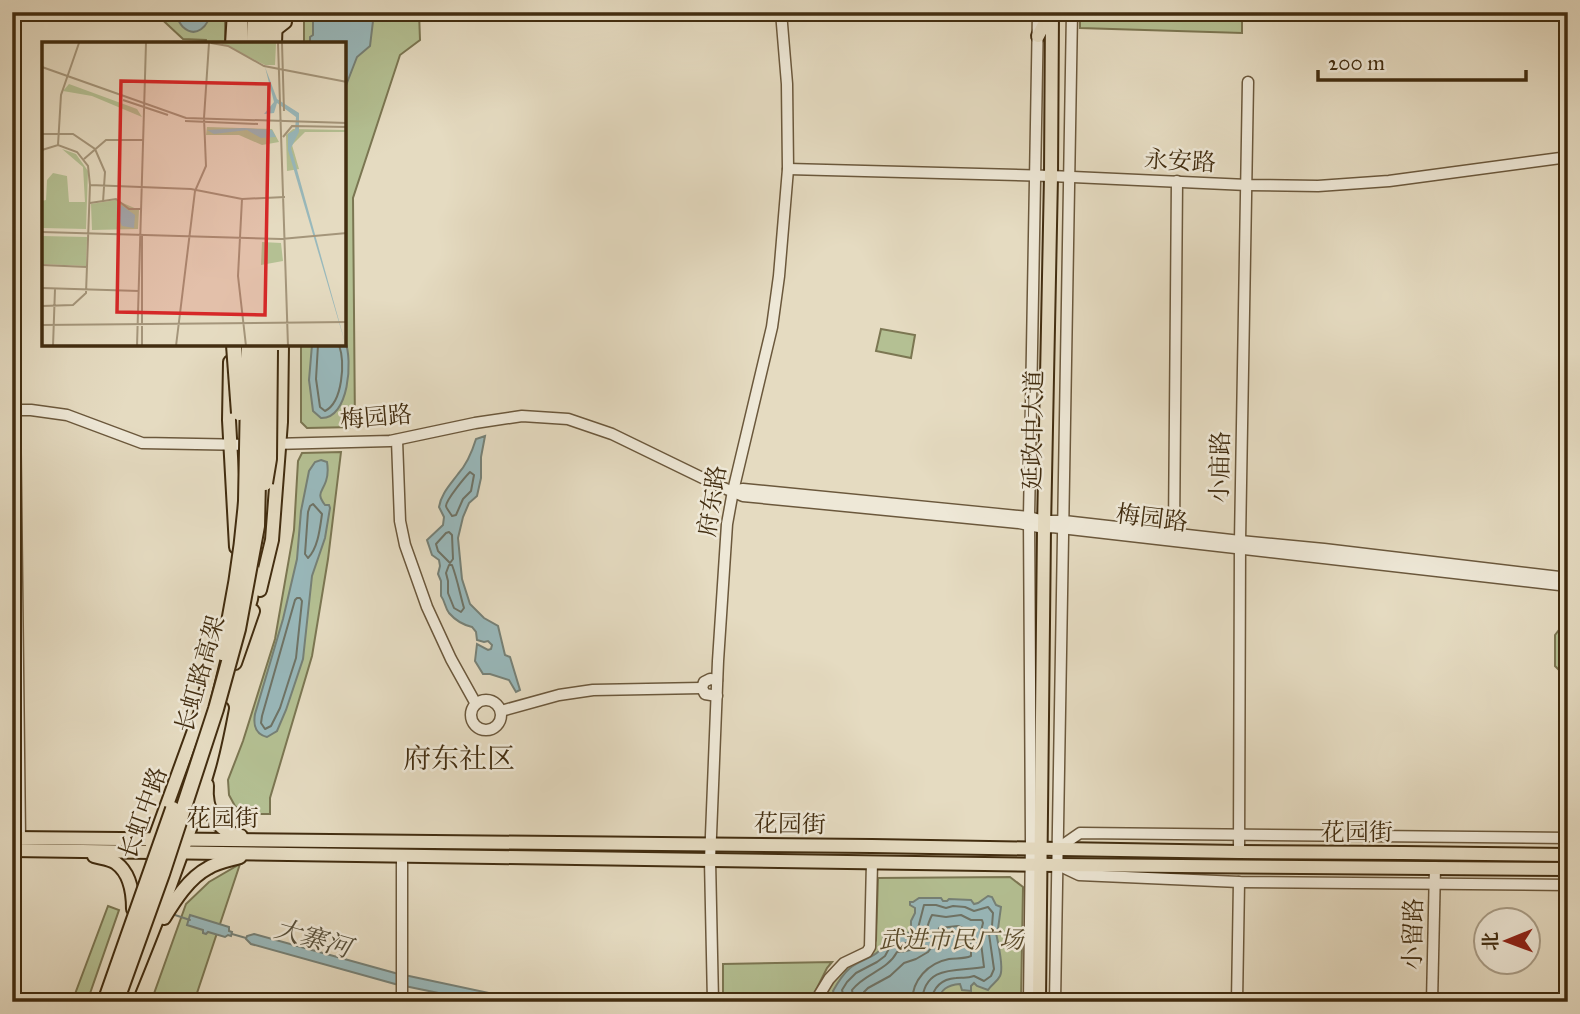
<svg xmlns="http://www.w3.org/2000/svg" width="1580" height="1014" viewBox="0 0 1580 1014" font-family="'IM FELL Great Primer','Noto Serif SC',serif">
<rect width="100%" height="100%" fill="#e5dbc1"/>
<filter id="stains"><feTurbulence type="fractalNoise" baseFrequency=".00286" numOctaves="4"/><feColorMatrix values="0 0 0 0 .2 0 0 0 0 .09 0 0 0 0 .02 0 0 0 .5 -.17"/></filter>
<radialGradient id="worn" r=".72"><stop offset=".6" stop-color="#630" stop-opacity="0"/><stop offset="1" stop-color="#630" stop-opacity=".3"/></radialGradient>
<g fill="#b4c093" stroke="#7b7652" stroke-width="2">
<path d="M154 12H225V44H207L206 40 183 39Z"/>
<path d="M304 12H419L420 40 400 55 353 198 355 427 307 428 301 422V345H345V44H304Z"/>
<path d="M1080 12H1242V33L1080 28Z"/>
<path d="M881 329 915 335 911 358 876 351Z"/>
<path d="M341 452 328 559 312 656 270 798V814H246L235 806 229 795 228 780 243 741 275 639 294 530 298 461 302 453Z"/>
<path d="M1565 629 1568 630V671H1560L1555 666V635L1559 630Z"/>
<path d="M240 864 194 1002H151L186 904 209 882Z"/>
<path d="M1010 877 1023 887 1021 1002H821L835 973 873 947 876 940 878 878Z"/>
<path d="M108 906 119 910 87 1002H72Z"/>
<path d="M832 962 827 968 810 1002H723V964Z"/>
</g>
<g fill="#99b9bc" stroke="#768177" stroke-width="2">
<path d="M174 12H210C209 26 196 39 183 27 179 23 177 17 174 12Z"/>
<path d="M313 12H370L373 21 370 46 357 57 345 88V44H310V37L313 35Z"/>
<path d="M345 341C353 360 349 419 321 418L313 411 309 380 312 345H345Z"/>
<path d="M485 436 481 457V478L477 496 469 503 463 517 458 538 462 579 470 604 484 618 498 626 505 655 510 657 520 690 516 692 509 680 490 674H483L475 661 477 644 488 650 491 649 492 645 488 641 484 642 477 640 476 632 472 627C464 625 455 620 449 613 445 608 445 601 441 596V581L438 574 440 566 439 560 432 555 427 540 443 525 444 517 439 507C441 494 450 485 458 474 467 464 472 452 476 439Z"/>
<path d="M321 460 327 462C328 468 328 475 326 481 322 493 316 493 325 505H329L330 508 325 538 312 576 303 659 286 710 277 731 267 737C255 734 253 725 255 714L283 619 297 559 301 511 309 471 315 462Z"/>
<path d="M988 896 992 897 996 905 1001 907 998 929 996 933C998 942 1004 969 1000 976 997 982 992 984 988 990L977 986 974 983 971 986V991L962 990 960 984C948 985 940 989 938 1002H849L847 1000C839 1000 836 999 833 991 838 982 843 974 850 968 865 956 886 958 883 934L886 932 898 936H905L906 933 911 932V921L915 913V908L910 905V902H913L919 898H941L943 901H947L949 899 971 900 974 904 978 903Z"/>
<path d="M190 915 229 927V931L232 932 231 936 228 935 225 937 208 932 206 934 203 933V930L187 925Z"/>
<path d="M254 934 395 973 531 1002H482L395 984 251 944 246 939 247 936Z"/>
</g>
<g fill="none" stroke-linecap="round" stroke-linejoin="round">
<g stroke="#6e7366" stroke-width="2">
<path d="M318 345 316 379 320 407 325 411C343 402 345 362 339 345"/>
<path d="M470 472 474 475 471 491 463 499 456 515 452 516C451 514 446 508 446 506 446 500 465 477 470 472Z"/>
<path d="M313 504 322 514C320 528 318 548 308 558L305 554 308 512 310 506Z"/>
<path d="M449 532 452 535 453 559 450 563 438 551 436 544 446 533Z"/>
<path d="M449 565H452C457 578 460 594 464 608L461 612 454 608 448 593V581L446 573Z"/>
<path d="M297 598H300L302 601 296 658 280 708 271 726 265 729 261 723 262 716 295 600Z"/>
<path d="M845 1002 842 990 847 982 856 973 877 962 885 956 892 943H906L916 936 924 905H936L946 908 953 906 965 907 974 911 988 907 993 913 992 926 989 934 994 969 991 976 984 981 974 976C966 979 963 977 956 978 941 979 933 988 931 1002"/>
<path d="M854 1002 852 990C865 973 887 971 897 952 931 950 921 936 932 915L946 917 961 915 971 920H982L983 923 980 935 984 967C960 972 924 963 922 1002"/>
<path d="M865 1002 864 992 868 988 890 976 904 963 916 959 928 952 935 943 939 928 958 926 968 930 971 945V956C964 959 957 958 949 959 928 963 912 980 912 1002"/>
</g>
<g stroke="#768177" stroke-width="2">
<path d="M172 914 190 920"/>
<path d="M232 934 246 938"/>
</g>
<g stroke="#6b583c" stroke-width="13">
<g id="minor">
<path d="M788 169 1051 176 1247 185 1318 186 1389 181 1568 157"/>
<path d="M12 410H31L67 415 142 443 251 445"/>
<path d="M15 410 20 838"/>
<path d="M397 440 400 521 405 545 427 607 451 659 476 704"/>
<path d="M273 444 390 441 475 423 522 416 568 419 612 434 719 486 743 496 1019 523 1044 528 1052 527 1568 586"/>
<path d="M733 491 743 489 1029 517 1044 521H1064L1240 541 1324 549 1568 578"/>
<path d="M1174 534 1177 181"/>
<path d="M717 696 705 694 702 688 704 682 710 679 717 680"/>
<circle cx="486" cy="715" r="15"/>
<path d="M501 711 559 695 593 690 702 688"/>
<path d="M1057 849 1080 833 1568 838"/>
<path d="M1239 852 1240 541 1248 82"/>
<path d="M402 855V1002"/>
<path d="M1060 866 1079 875 1239 882 1568 885"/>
<path d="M713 1002 710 860 718 661 727 524 733 491 772 327 779 276 788 169 787 84 781 12"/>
<path d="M815 1002 829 979 844 963 867 952 870 947 872 862"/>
<path d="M1029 1002 1031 839 1029 517 1038 12"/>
<path d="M1055 1002 1072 12"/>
<path d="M1237 1002 1239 882"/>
<path d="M1432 1002 1435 867"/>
</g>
</g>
<g stroke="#422d10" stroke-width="16">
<g id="major">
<path d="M241 13 242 44"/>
<path d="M276 29 285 22V12"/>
<path d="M1038 36 1050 13"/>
<path d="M232 44 234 12"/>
<path d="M275 44 276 12"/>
<path d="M230 362 229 420 236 547"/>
<path d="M260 590 272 540 281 422 282 345"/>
<path d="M246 616 251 599 255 572"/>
<path d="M235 663 253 611"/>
<path d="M207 785C205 809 215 831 241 836"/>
<path d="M12 838C299 840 586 842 872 846 995 848 1117 851 1239 852 1349 853 1458 853 1568 855"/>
<path d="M152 846 200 714 221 627"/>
<path d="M12 850 1057 865 1568 869"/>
<path d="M94 856C101 858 111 859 116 863 130 873 133 893 133 909"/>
<path d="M164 918C175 900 189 878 208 868 217 862 230 860 240 857"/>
<path d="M124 1002C155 926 186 849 208 770 214 750 218 729 222 708"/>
<path d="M1039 1002 1044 528 1051 176 1052 12"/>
</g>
</g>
<g stroke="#422d10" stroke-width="18">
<g id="highway">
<path d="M254 44 255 12"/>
<path d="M266 44 267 12"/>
</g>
</g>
<use href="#minor" stroke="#eee8d7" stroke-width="10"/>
<use href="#major" stroke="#e5dbc1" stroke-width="12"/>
<use href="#highway" stroke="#e5dbc1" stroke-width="14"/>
<g stroke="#422d10" stroke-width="18" stroke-linecap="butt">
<g id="highway-bridge">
<path d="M234 345 239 413"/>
<path d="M265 483 269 459 270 350"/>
<path d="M222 653C234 603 242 552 246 501L249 345"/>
<path d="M105 1002 173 809"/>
<path d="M116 1002 162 874 216 709 238 629 257 526 261 345"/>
</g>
</g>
<use href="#highway-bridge" stroke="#e5dbc1" stroke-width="14"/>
</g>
<g text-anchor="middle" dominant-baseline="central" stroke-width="5" stroke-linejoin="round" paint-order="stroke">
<g font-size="24" fill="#422d10" stroke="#eee8d7">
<text transform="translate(1180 161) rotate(3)">永安路</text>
<text transform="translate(376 417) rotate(-5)">梅园路</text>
<text transform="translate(1033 430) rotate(-89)">延政中大道</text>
<text transform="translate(1220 467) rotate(-89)">小庙路</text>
<text transform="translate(712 501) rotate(-81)">府东路</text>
<text transform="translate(1152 518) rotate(7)">梅园路</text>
<text transform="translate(200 674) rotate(-74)">长虹路高架</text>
<text transform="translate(143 813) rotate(-70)">长虹中路</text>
<text x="223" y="818">花园街</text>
<text transform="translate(790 824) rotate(1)">花园街</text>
<text x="1357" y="832">花园街</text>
<text transform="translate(1413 934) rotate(-89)">小留路</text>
</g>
<g font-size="24" font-style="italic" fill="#594a2a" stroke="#eee8d7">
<text x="951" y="940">武进市民广场</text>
</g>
<g font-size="26" font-style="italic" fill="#58503b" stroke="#eee8d7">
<text transform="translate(313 938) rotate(16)">大寨河</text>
</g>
<g font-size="28" fill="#422d10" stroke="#eee8d7">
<text x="459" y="758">府东社区</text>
</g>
</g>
<g transform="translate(42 42)">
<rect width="304" height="304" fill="#e5dbc1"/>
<path d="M179 1H234L233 23H223ZM27 42 95 67 100 75 50 54 21 49ZM165 85 230 87 237 100 220 103 197 93H164ZM251 87 304 88V90H263L250 103 257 127 245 129 244 93ZM20 107 34 112 46 129 44 187 0 186V159L4 158 5 138 11 131 25 134 27 160H43L41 125ZM74 158 97 168 96 187 50 188 49 162ZM0 194 45 195 44 224 0 222ZM220 200 239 201 241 219 219 223Z" fill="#b4c093"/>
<path d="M223 25 235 57 257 71V90L249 106 304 304 246 108V92L253 88 254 75 235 61 232 71 222 72 232 60ZM201 86 230 88 234 95 219 96 205 88 172 92 165 88ZM79 163 93 173 92 186 80 184 75 173 78 167H74Z" fill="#99b9bc"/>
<path fill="none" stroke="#a4957a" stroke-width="2" d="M169 1 186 4 222 24 305 40M236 1 246 304M240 1 242 69M0 25 144 76 305 81M81 58 126 73M143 79 216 82M0 92H31L53 107 63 130 61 160M241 95 250 84 305 85M16 103 19 53 37 1M0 108 16 103 35 110 46 124 48 143 44 251 31 263 0 264M42 117 64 98H101M48 143 149 147 200 157 243 155M200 157 196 234 204 304M48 161 74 157 87 167H99M0 190 239 197 305 191M0 223 45 225M0 246 97 249M0 283 305 280M11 304 13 247M95 304 104 1M100 304V194M134 304 153 149 164 124 162 76 167 1"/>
<path fill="#d62828" fill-opacity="0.15" stroke="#d62828" stroke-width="3.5" d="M79 39 227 42 223 273 75 270Z"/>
<rect width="304" height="304" fill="none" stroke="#422d10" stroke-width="3.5"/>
</g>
<rect width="1580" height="1014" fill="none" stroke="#e5dbc1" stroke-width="42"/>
<rect x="14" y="14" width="1552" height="986" fill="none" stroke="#422d10" stroke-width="3.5"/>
<rect x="21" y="21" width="1538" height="972" fill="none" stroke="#422d10" stroke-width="2"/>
<g transform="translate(1507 941) rotate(269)"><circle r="33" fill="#eee8d7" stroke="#a99d87" stroke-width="2"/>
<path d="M0-5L12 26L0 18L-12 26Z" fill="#8f2418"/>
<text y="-10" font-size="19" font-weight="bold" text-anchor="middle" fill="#422d10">北</text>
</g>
<path d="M1318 70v10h208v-10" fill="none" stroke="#422d10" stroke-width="3.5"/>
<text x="1328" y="70" font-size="21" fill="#422d10" stroke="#eee8d7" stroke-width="5" paint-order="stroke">200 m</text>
<rect width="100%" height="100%" filter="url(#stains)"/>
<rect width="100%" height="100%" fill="url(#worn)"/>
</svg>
